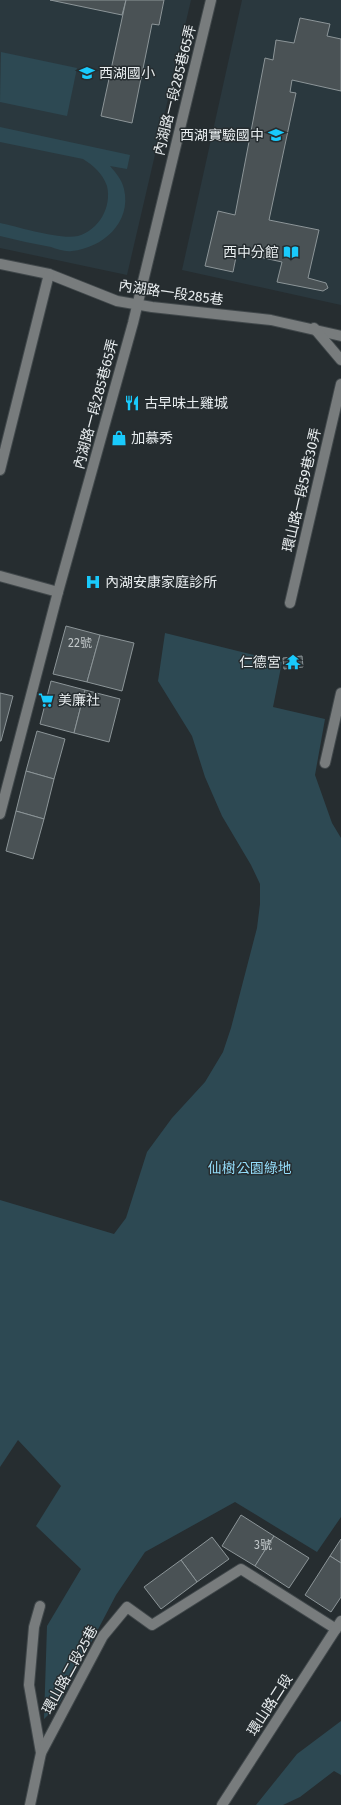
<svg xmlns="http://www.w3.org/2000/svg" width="341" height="1805" viewBox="0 0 341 1805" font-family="'Fira Sans','Noto Sans TC',sans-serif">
<rect width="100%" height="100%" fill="#262d30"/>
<g fill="#2a383e">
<path d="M0 0H191L127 275 0 248Z"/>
<path d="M242 0H341V305L182 270Z"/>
</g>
<g fill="#2d4953">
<path d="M1 52 77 68 67 116 0 102Z"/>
<path d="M0 127 130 155 127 169 110 166C116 173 122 180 124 189 132 223 102 248 72 251 65 252 57 249 51 247 34 244 17 240 0 236V223C19 227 60 240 78 236 99 230 112 207 107 186 103 174 93 165 83 159L0 142Z"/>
<path d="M165 633 282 662 273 707 325 719 315 775 332 823 341 838V1517L317 1552 235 1502 145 1552 116 1595 59 1704 44 1719 47 1626 81 1569 36 1526 61 1486 18 1440 0 1467V1200L114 1234 126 1218 147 1152 172 1118 205 1082 223 1052 231 1028 257 928 260 904V884L251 865 222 816 205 777 192 736 158 681Z"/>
<path d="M341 1721V1775L334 1771 300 1797 283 1805H256L297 1754Z"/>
</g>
<g fill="#4a5255" stroke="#8c9598">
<path d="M50 0H126L122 15Z"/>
<path d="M126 0H164L159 25 152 24 132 123 101 116Z"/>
<path d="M300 18 330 24 327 36 341 39V91L292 80 290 92 296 93 269 220 319 230 308 278 326 283 328 288 323 291 277 282 282 262 237 252 233 272 205 266 218 211 235 215 265 58 273 60 276 40 294 43Z"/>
<path d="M66 626 100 635 87 682 53 674Z"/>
<path d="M100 635 134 643 122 691 87 682Z"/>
<path d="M302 656 303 667 284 669 283 658Z"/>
<path d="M51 681 85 690 74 733 40 724Z"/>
<path d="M85 690 120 699 109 742 74 733Z"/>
<path d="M0 693 13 696 1 741H0Z"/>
<path d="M37 731 65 739 54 779 26 771Z"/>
<path d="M26 771 54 779 44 819 16 811Z"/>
<path d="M16 811 44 819 33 859 6 851Z"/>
<path d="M241 1515 274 1536 255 1566 222 1546Z"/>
<path d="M274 1536 309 1558 289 1588 255 1566Z"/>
<path d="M212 1537 229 1559 197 1582 181 1560Z"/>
<path d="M341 1539V1563L330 1556Z"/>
<path d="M330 1556 341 1563V1597L331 1612 305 1595Z"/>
<path d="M181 1560 197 1582 161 1609 144 1587Z"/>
</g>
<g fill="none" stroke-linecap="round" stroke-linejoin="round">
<g stroke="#41484b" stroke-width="12">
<g id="minor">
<path d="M0 264 49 274 117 301 152 307 271 320 341 336"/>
<path d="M314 328 341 360"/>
<path d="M0 470 49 274"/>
<path d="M0 576 58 592"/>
<path d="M290 603 341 384"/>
<path d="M325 763 341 693"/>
<path d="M0 814 58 592 133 323 211 0"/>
<path d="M40 1606 34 1627 29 1685 41 1753"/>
<path d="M30 1805 41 1753 103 1636 127 1607 152 1625 241 1569 336 1629"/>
<path d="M222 1805 341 1621"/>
</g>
</g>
<use href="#minor" stroke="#787c7d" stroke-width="10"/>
</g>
<defs>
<g id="school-bare" transform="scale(1.2)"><path d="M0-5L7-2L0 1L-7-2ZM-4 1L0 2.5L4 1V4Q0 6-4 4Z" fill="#19cafc" stroke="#262d30" stroke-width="2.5" paint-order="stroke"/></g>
<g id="library-bare" transform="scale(1.2)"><path d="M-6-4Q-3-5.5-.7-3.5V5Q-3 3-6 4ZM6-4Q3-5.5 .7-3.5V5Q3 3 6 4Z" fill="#19cafc" stroke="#262d30" stroke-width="2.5" paint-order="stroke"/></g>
<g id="restaurant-bare" transform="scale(1.2)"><path d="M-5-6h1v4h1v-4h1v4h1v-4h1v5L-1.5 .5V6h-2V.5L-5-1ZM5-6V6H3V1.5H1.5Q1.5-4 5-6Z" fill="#19cafc" stroke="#262d30" stroke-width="2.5" paint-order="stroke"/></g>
<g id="shop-bare" transform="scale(1.2)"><path d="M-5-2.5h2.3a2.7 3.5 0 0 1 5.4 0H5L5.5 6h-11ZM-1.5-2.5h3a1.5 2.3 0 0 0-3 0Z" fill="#19cafc" stroke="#262d30" stroke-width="2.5" paint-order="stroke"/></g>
<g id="hospital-bare" transform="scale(1.2)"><path d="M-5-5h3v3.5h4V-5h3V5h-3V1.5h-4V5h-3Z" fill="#19cafc" stroke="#262d30" stroke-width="2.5" paint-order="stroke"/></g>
<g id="temple-bare" transform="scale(1.2)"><path d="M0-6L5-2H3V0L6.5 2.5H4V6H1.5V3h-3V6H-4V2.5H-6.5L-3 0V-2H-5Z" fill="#19cafc" stroke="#262d30" stroke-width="2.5" paint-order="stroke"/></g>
<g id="supermarket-bare" transform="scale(1.2)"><path d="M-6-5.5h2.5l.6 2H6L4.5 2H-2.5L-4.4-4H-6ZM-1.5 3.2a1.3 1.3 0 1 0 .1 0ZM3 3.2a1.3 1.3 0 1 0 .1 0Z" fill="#19cafc" stroke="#262d30" stroke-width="2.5" paint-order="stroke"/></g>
</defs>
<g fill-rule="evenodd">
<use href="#school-bare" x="87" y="73"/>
<use href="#school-bare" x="276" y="135"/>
<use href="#library-bare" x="291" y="252"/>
<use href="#restaurant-bare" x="132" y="403"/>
<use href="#shop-bare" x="119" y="438"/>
<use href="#hospital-bare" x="93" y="582"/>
<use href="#temple-bare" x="293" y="662"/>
<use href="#supermarket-bare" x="46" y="700"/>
</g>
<g text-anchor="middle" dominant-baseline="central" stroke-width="3" stroke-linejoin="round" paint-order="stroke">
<g font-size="12" fill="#c0c6c8">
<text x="80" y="643">22號</text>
<text x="263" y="1545">3號</text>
</g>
<g font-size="14" fill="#e8edef" stroke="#262d30" text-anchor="start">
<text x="99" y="73">西湖國小</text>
<text x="264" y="135" text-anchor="end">西湖實驗國中</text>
<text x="279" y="252" text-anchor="end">西中分館</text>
<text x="144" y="403">古早味土雞城</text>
<text x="131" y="438">加慕秀</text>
<text x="105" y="582">內湖安康家庭診所</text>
<text x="281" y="662" text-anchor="end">仁德宮</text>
<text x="58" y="700">美廉社</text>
</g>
<g font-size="14" fill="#e8edef" stroke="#262d30">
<text transform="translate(175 90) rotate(-76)">內湖路一段285巷65弄</text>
<text transform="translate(171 293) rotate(8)">內湖路一段285巷</text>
<text transform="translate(96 404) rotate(-75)">內湖路一段285巷65弄</text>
<text transform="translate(302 490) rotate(-77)">環山路一段59巷30弄</text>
<text transform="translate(70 1670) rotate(-61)">環山路二段25巷</text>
<text transform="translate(270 1705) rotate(-57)">環山路二段</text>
</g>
<g font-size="14" fill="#94dcf9" stroke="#262d30">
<text x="250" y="1168">仙樹公園綠地</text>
</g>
</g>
</svg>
